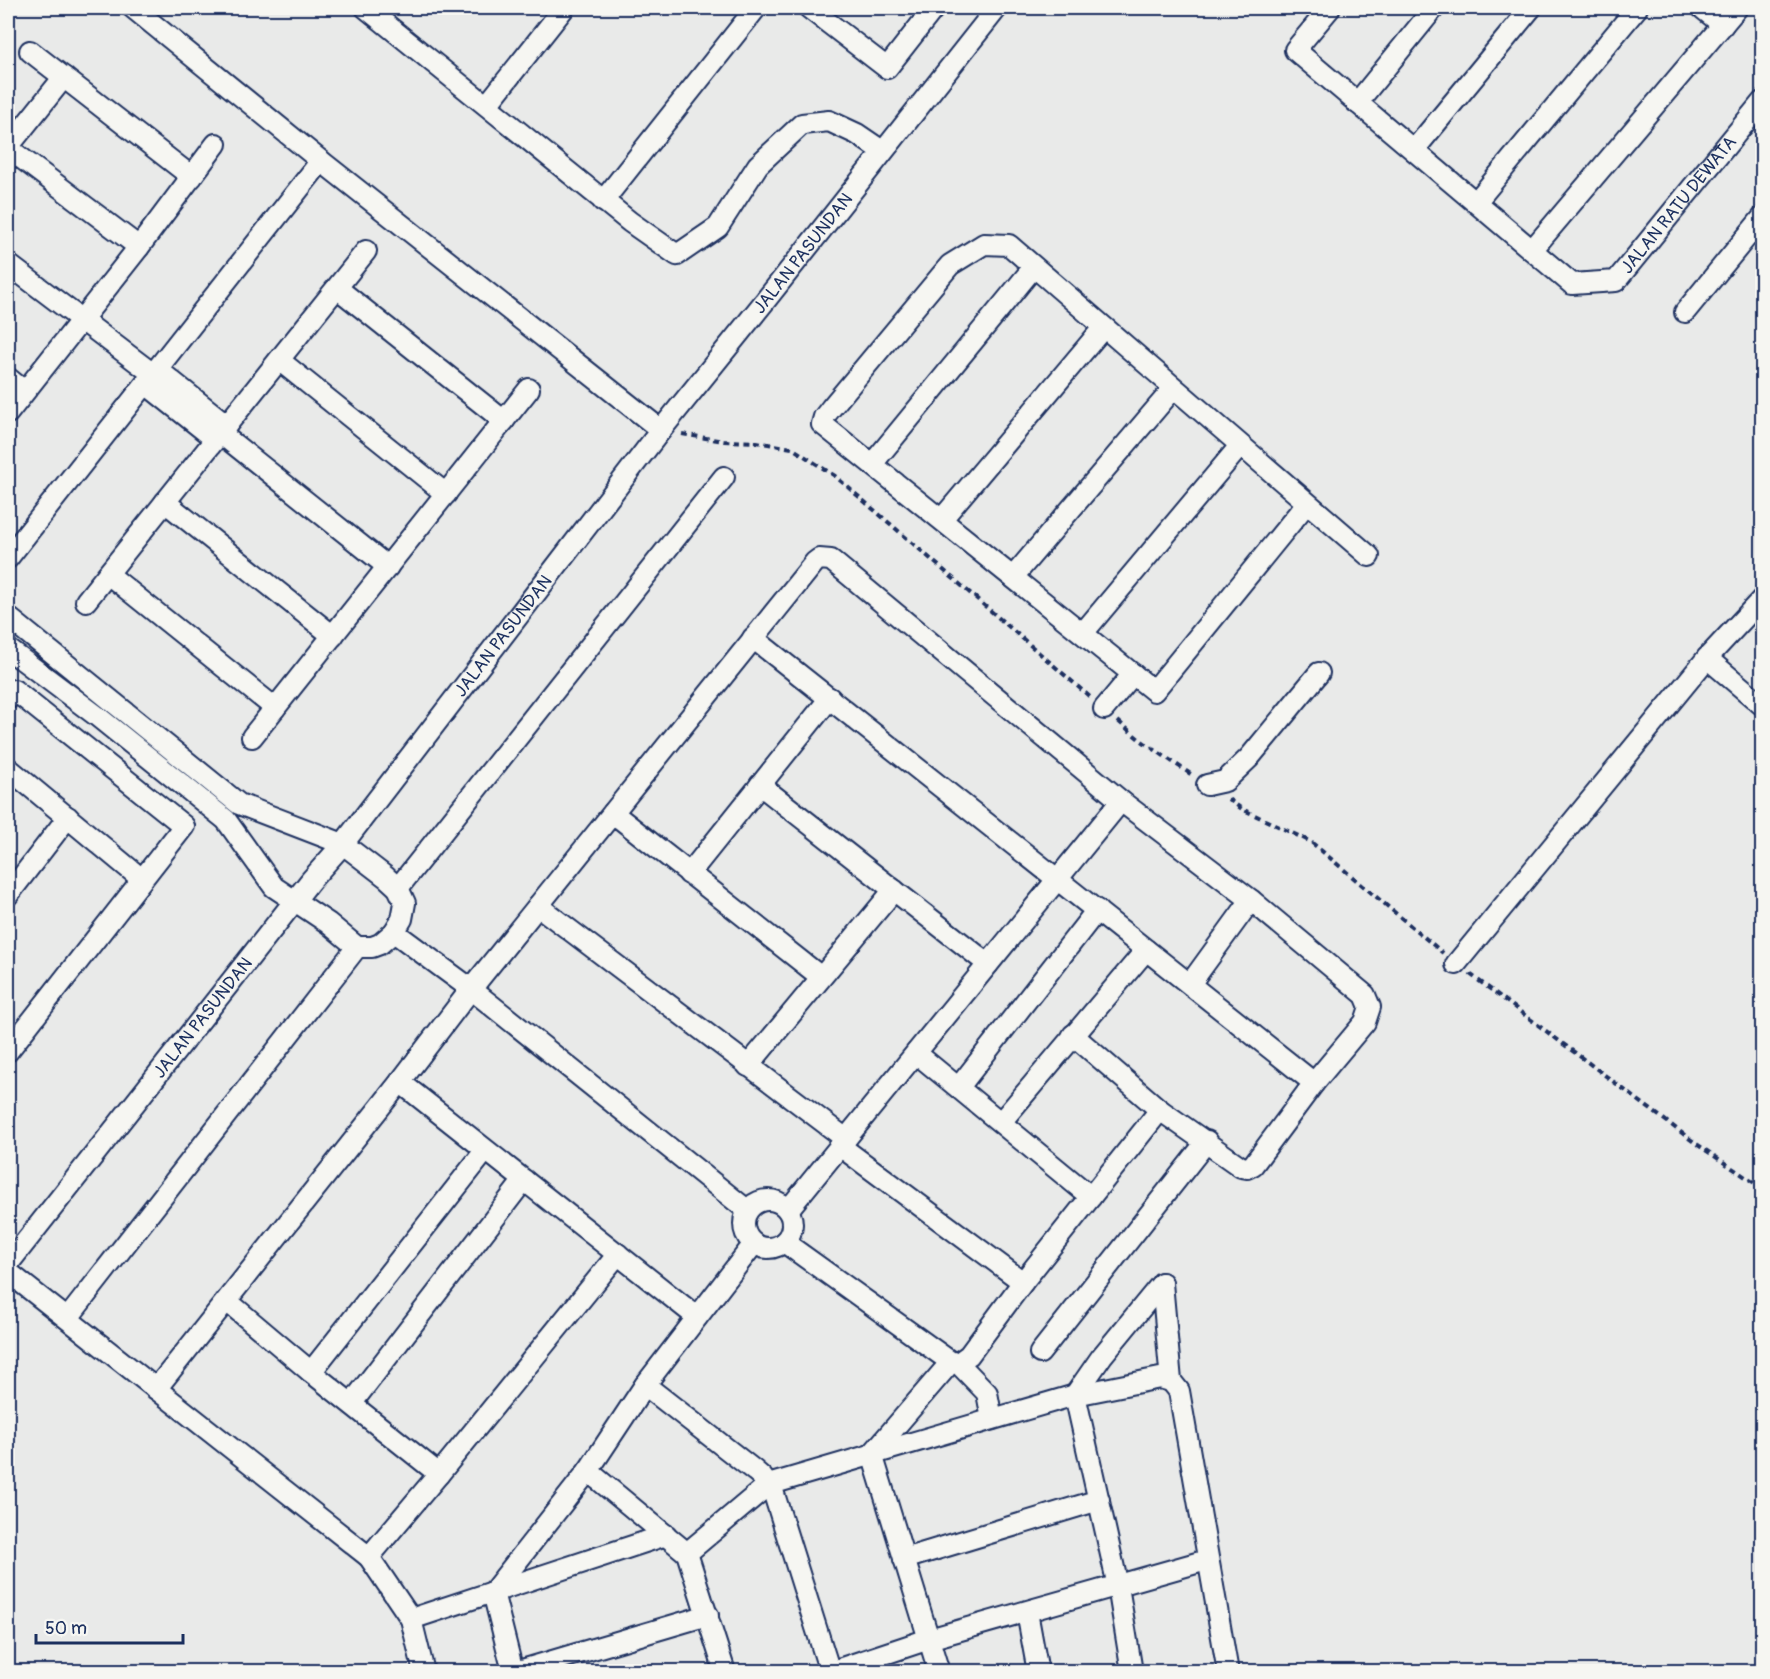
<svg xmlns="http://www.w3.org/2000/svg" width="1770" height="1679" viewBox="0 0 1770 1679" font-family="Pangolin,sans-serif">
<rect width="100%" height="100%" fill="#e9eae9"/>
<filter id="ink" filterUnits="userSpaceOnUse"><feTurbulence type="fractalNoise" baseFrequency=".0167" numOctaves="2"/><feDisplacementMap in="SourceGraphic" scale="12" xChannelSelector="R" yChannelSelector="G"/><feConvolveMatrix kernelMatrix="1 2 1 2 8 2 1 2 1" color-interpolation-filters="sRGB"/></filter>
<g filter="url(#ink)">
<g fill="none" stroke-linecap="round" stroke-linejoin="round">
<g stroke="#1b2f5e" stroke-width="24">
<g id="minor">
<path d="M133 8 321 161 661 430"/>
<path d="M366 8 630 222 677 255 718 227 758 165 802 124 829 121 857 134 882 151"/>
<path d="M809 8 887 68 934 8"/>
<path id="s1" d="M1330 8 1295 50 1572 284 1616 281 1762 102"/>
<path d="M1702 8 1723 25"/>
<path d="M30 51 192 177"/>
<path d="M1357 103 1434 8"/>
<path d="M487 105 564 8"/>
<path d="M8 147 64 77"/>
<path d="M8 148 139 247"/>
<path d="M1414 150 1531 8"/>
<path d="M603 201 756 8"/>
<path d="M1476 202 1637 8"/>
<path d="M1532 250 1737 8"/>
<path d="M8 264 153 374"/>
<path d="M337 288 504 421"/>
<path d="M1685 312 1762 218"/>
<path d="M279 360 446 494"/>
<path d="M157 369 227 425"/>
<path d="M8 378 24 391"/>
<path d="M146 384 215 439"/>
<path d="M8 413 139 247 216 144"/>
<path d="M220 433 388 567"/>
<path d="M873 463 1033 268"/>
<path d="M165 502 333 636"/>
<path d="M1307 503 1154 691 822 424 824 417 831 408 950 265 984 244 1009 245 1369 556"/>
<path d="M942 519 1103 328"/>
<path d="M8 558 321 161"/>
<path d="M108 574 275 708"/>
<path d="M1013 577 1173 389"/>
<path d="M86 601 366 251"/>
<path d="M8 617 239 804 343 844 386 877 398 888 405 903 402 919 394 932 380 944 372 947H357L328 923 274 887 226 820 97 716 8 649"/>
<path d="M1083 633 1240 446"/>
<path d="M753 638 1314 1083"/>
<path d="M1707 658 1762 705"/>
<path d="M8 699 14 690 184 826 8 1051"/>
<path d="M1104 709 1133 674"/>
<path d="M252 737 529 389"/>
<path d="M8 768 138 876 139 882"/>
<path d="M760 785 988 964"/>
<path d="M1207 785 1225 781 1249 758 1319 673"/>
<path d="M613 813 821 977"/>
<path d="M689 874 830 698"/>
<path d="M398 888 724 477"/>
<path d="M8 895 68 817"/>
<path d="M538 906 846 1139"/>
<path d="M394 932 471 989 747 1210"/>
<path d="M1456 964 1707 658 1762 599"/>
<path d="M1190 984 1251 900"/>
<path d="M916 1053 1091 1197"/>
<path d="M748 1066 894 890"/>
<path d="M400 1082 697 1317"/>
<path d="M959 1087 1097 910"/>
<path d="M1001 1122 1146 950"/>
<path d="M840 1146 1023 1282"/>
<circle cx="768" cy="1224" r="24"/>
<path d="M788 1210 1121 801"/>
<path d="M784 1242 951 1362 958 1363 969 1355 1023 1282 1160 1110"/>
<path id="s2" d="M8 1264 311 880 343 844 661 430 765 301 997 8"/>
<path d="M8 1272 369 1557 411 1619 424 1672"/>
<path d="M1162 1283 1171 1381 1179 1391 1228 1672"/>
<path d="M227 1301 311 1372 439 1474"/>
<path d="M68 1318 357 947"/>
<path d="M1040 1353 1207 1141"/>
<path d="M958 1363 987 1393 992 1419"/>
<path d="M311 1372 485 1151"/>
<path d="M645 1385 755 1471 762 1477 774 1494 830 1672"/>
<path d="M156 1389 400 1082 471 989 815 562 819 559 831 560 1121 801 1251 900 1365 995 1370 1007 1365 1022 1314 1083 1253 1165 1247 1168 1241 1167 1160 1110 1073 1035"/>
<path d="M352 1403 524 1180"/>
<path d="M588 1471 687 1553 725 1672"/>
<path d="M687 1553 768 1485 1075 1395 1160 1378 1171 1381"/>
<path d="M369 1557 439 1474 618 1254"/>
<path d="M904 1559 1099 1500"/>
<path d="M1027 1612 1038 1672"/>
<path d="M411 1619 666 1535"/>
<path d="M513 1672 493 1592 588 1471 645 1385 753 1245"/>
<path d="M515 1672 708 1615"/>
<path d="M830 1672 929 1639 1207 1560"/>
<path d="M939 1672 872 1454 951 1362"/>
<path d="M1132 1672 1118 1586 1075 1395 1102 1356 1162 1283"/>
</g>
</g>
<g stroke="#1b2f5e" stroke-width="4" stroke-dasharray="6 4.5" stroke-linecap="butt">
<path d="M682 434 724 441 757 442 792 448 835 476 1090 697"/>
<path d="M1118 721 1139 739 1192 775"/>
<path d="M1228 799 1242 809 1311 842 1443 953"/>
<path d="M1470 974 1698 1145 1762 1188"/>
</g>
<use href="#minor" stroke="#f6f6f2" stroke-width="20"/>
</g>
</g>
<g text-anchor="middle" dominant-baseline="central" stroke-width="4.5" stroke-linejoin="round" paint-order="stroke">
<g font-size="18" fill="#1b2f5e" stroke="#f6f6f2">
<text stroke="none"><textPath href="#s1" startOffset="560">JALAN RATU DEWATA</textPath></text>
<text stroke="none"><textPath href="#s2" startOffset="1286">JALAN PASUNDAN</textPath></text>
<text stroke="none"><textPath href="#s2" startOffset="800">JALAN PASUNDAN</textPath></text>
<text stroke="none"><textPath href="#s2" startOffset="314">JALAN PASUNDAN</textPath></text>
</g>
</g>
<rect width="1770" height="1679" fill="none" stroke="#f6f6f2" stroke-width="30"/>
<rect x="15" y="15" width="1740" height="1649" fill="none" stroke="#1b2f5e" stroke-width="2" filter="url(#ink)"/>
<path d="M36 1634v9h147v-9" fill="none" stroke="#1b2f5e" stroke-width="3"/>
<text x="45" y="1634" font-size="18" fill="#1b2f5e" stroke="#f6f6f2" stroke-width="4.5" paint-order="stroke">50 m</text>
</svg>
